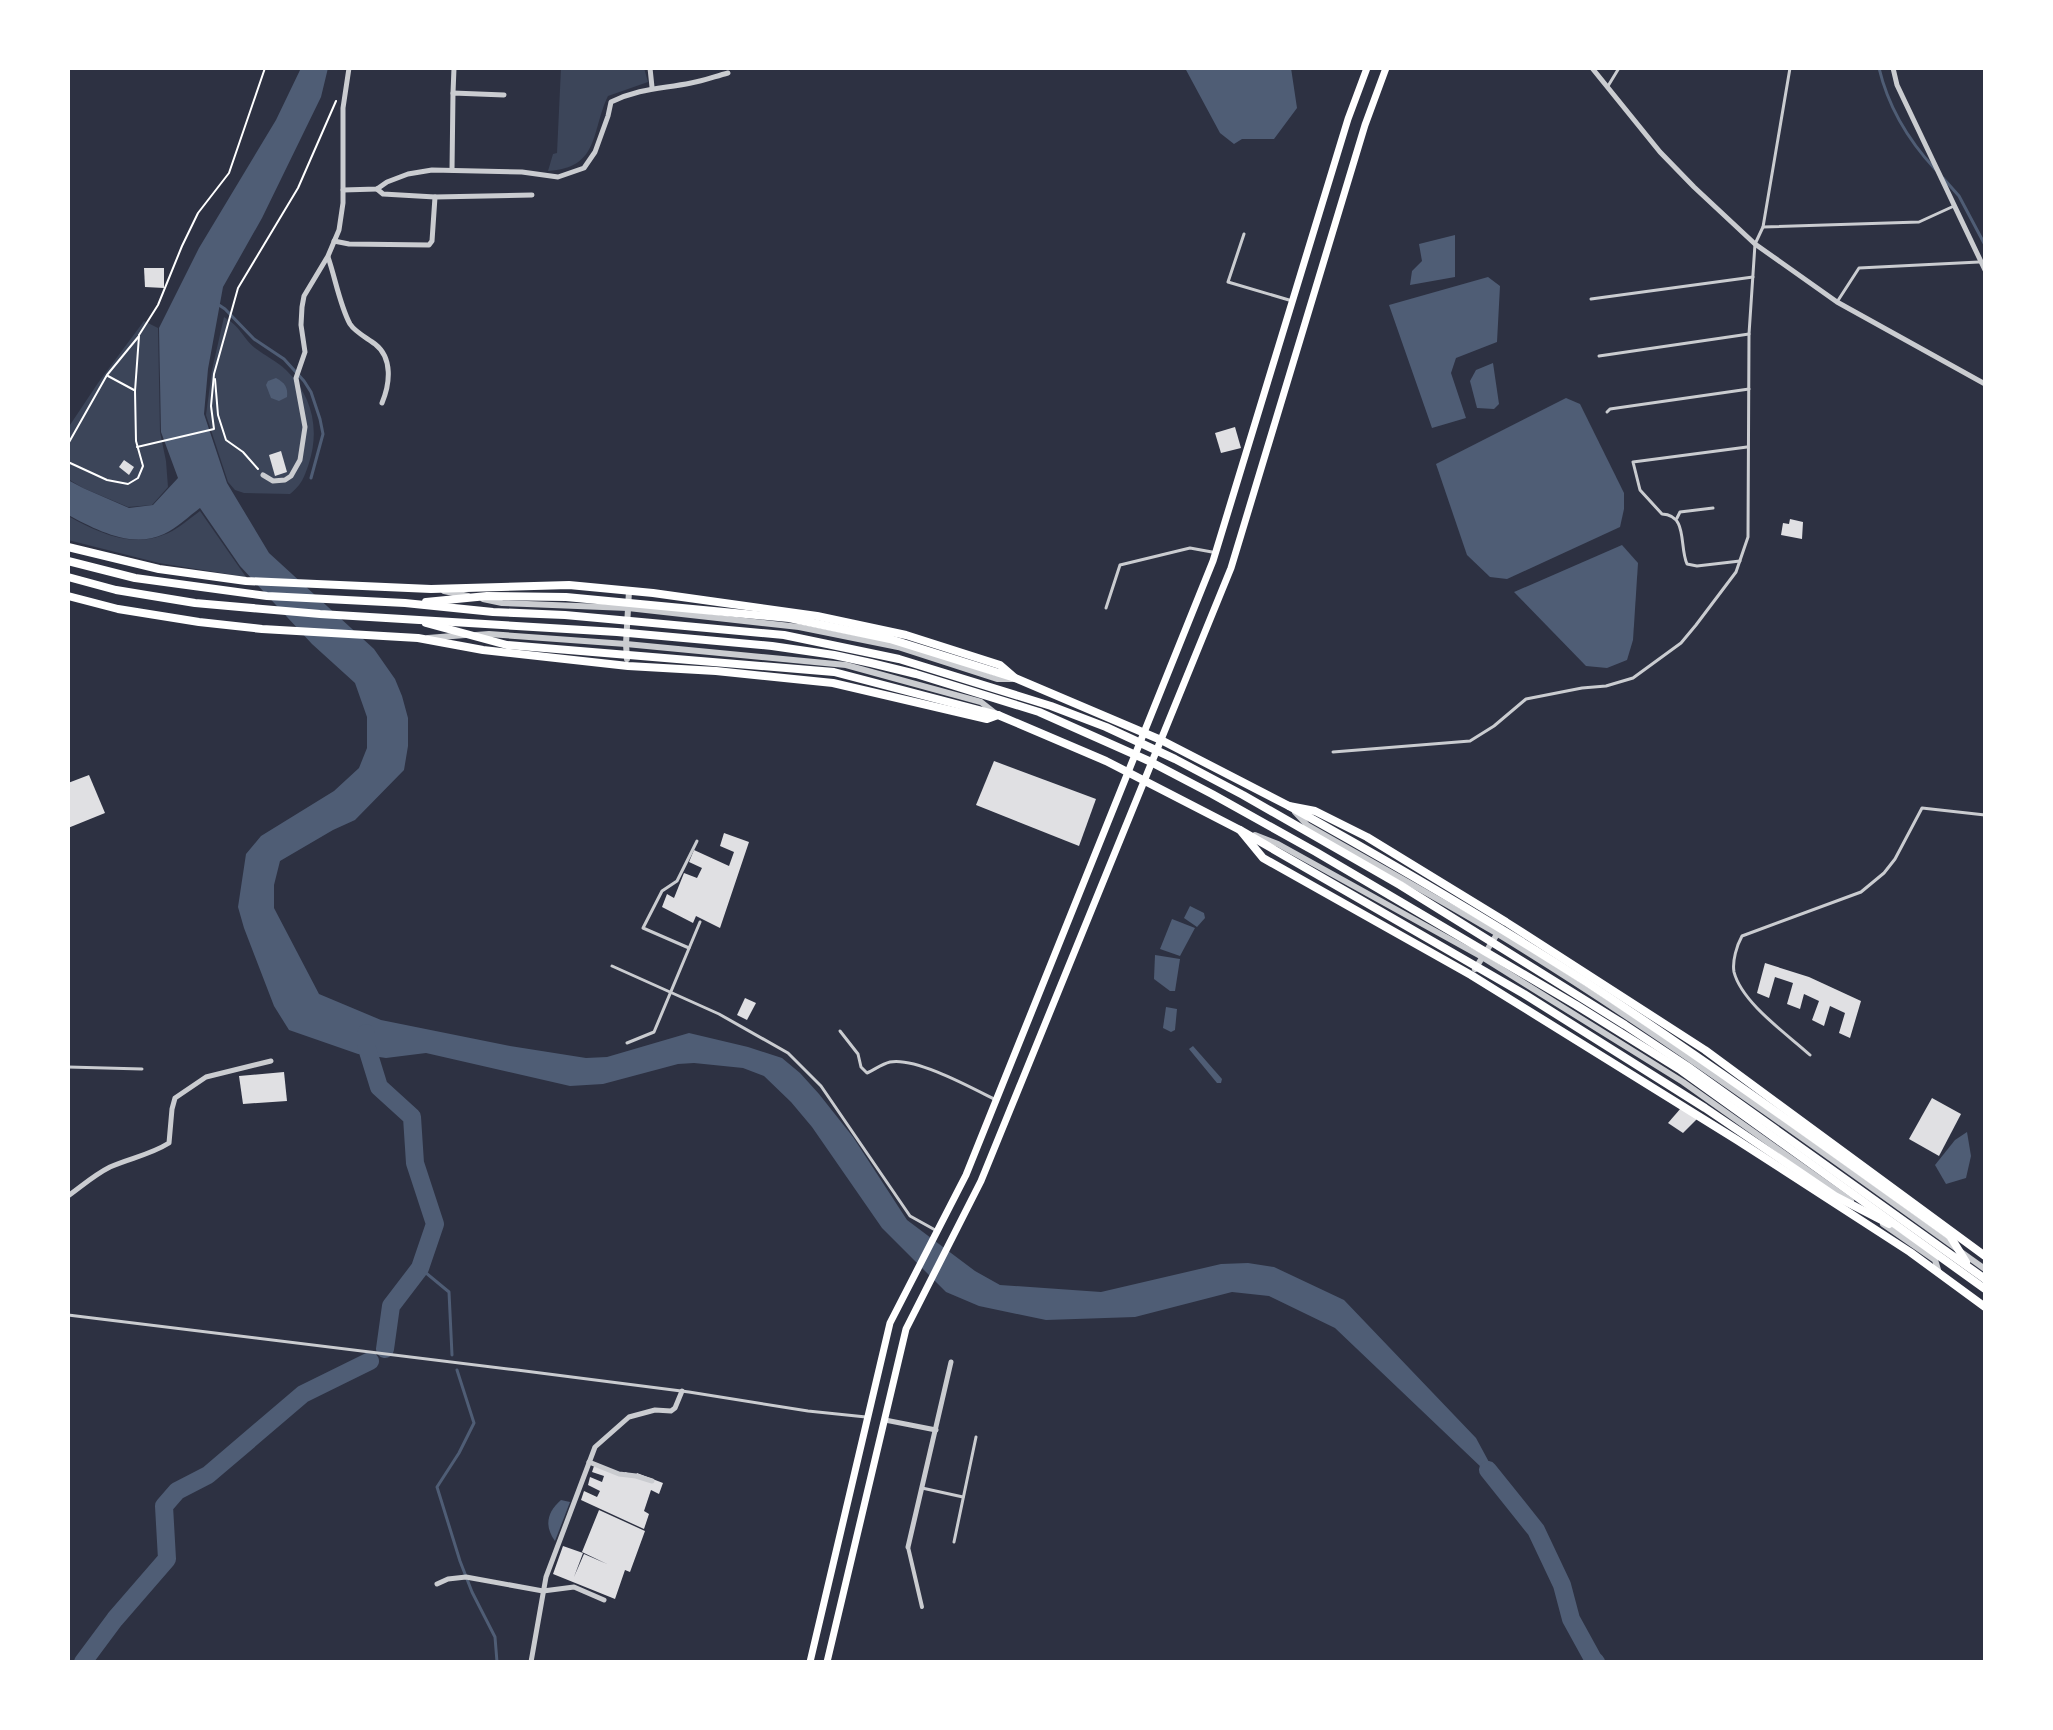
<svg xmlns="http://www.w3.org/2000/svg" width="2053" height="1730" viewBox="0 0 2053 1730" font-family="Commissioner,sans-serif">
<rect width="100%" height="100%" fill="#2d3142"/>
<g fill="#3c4559">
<path d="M561 68H644L648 82 608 96C591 131 600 168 548 171L553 154 557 153Z"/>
<path d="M224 317C241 327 242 337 255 348 265 356 277 361 286 370 312 395 320 429 309 463 304 478 302 484 290 494L244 493 235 490 228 482 206 415 212 370Z"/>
<path d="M144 321 158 328 160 432 166 461 168 487 152 505 128 507 83 488 68 479V428L98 383Z"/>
<path d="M200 511 246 577 159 563 68 540V516C97 532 130 548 163 535 176 531 189 519 200 511Z"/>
</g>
<g fill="#4f5d75">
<path d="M301 68H328L321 97 262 218 223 287 208 369 204 414 227 483 269 553 374 649 395 679 402 696 408 718V746L404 770 355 820 333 830 280 861 274 885V908L319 994 381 1020 510 1046 586 1058 607 1057 689 1033 748 1047 782 1058 800 1073 819 1094 853 1137 907 1220 975 1271 1000 1285 1101 1292 1221 1264 1248 1263 1274 1267 1344 1300 1476 1438 1503 1488 1335 1328 1269 1296 1232 1292 1135 1317 1046 1320 979 1306 946 1292 882 1228 812 1127 791 1102 764 1076 743 1068 694 1063 678 1064 603 1084 570 1086 426 1053 386 1058 358 1054 289 1030 274 1006 244 928 238 907 246 854 261 836 334 791 359 768 367 748V717L355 683 312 644 240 566 200 508C189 516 177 528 164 534 131 549 97 530 68 515V480L83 488 129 508 153 505 178 478 161 432 159 328 199 248 276 120Z"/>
<path d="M1185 68H1291L1297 108 1274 139H1242L1234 144 1220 133Z"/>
<path d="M1455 235V277L1410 285 1412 271 1422 261 1419 244Z"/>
<path d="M1488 277 1500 286 1497 342 1456 358 1451 373 1466 418 1432 428 1389 305Z"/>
<path d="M1493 363 1499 404 1494 409 1477 408 1470 381 1476 370Z"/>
<path d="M276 378C285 383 288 387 287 397L279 401 271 398 266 385 268 381Z"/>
<path d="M1566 398 1580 404 1624 493V509L1620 527 1507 579 1490 577 1467 555 1436 464Z"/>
<path d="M1622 545 1638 563 1633 640 1627 660 1607 668 1586 666 1514 592Z"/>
<path d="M1190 906 1204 913 1205 918 1197 927 1184 918Z"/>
<path d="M1172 919 1195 928 1180 956 1160 949Z"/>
<path d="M1155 955 1180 959 1175 991H1170L1154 979Z"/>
<path d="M1166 1007 1177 1009 1175 1030 1171 1032 1163 1028Z"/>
<path d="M1193 1046 1222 1079 1221 1083H1217L1189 1049Z"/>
<path d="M1967 1132 1971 1156 1966 1178 1946 1184 1935 1165 1955 1140Z"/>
<path d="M561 1500 570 1502 555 1541C544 1526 547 1512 561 1500Z"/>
</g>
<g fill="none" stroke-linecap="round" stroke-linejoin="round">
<g stroke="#4f5d75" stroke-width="3">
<path d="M1879 68C1888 106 1909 141 1935 169"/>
<path d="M1943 178 1959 196 1985 245"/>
<path d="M219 305 225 309 254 339 284 359 304 381 311 392 320 419 323 434 311 478"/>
<path d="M420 1268 449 1292 452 1355"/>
<path d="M457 1370 474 1423 459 1453 437 1487 460 1561 472 1592 495 1637 497 1662"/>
</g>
<g stroke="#4f5d75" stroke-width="18">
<path d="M366 1033V1045L379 1087 412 1117 415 1163 435 1224 420 1268 391 1306 385 1349"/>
<path d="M1488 1470 1536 1530 1562 1585 1571 1619 1593 1659 1596 1662"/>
<path d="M83 1662 115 1619 167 1559 164 1506 177 1491 208 1475 303 1394 370 1361"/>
</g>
</g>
<g fill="#e0e0e3">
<path d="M144 268H164V288L145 287Z"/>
<path d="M1235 427 1241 448 1221 453 1215 433Z"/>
<path d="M281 451 287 472 275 476 269 455Z"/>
<path d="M124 460 134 467 129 475 119 467Z"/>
<path d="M1790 519 1803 522 1802 539 1781 535 1783 523 1789 524Z"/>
<path d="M994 761 1096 799 1079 846 976 805Z"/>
<path d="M89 775 105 813 68 828V783Z"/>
<path d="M724 833 749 842 720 928 696 916 693 923 662 907 667 894 674 898 684 873 697 878 702 868 689 862 694 850 729 866 734 852 720 846Z"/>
<path d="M1765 963 1809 977 1861 1001 1850 1038 1839 1033 1845 1013 1830 1006 1824 1026 1812 1020 1819 1001 1804 994 1800 1009 1787 1004 1793 983 1775 977 1769 998 1757 993Z"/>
<path d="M745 998 756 1003 747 1020 737 1015Z"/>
<path d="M284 1072 287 1101 243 1104 239 1076Z"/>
<path d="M1932 1098 1961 1114 1939 1156 1909 1139Z"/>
<path d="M1681 1108 1697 1119 1683 1133 1668 1123Z"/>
<path d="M595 1463 624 1475 625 1472 636 1476 637 1473 663 1483 659 1494 651 1490 644 1511 649 1514 644 1529 581 1500 584 1491 597 1497 600 1491 588 1485 590 1477 602 1482 604 1476 592 1472Z"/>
<path d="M599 1510 645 1531 630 1572 625 1570 615 1599 553 1574 563 1546 583 1553 574 1577 584 1554 607 1564 582 1552Z"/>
</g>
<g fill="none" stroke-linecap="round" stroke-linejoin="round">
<g stroke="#fff" stroke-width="2">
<path d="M139 335 158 305 182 246 198 213 229 173 265 68"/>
<path d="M108 376 134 390"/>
<path d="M215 379 218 415 226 440 243 452 258 469"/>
<path d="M68 444 107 375 139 336 135 391 136 441 143 466 138 478 128 484 107 480 68 462"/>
<path d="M137 447 214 429 211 406 214 374 238 288 298 188 336 101"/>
</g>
<g stroke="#caccd0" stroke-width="3">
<path d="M1608 86 1619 68"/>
<path d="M1763 227 1919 222 1954 206"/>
<path d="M1244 234 1228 282 1289 300"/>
<path d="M1591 299 1753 277"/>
<path d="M1837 302 1859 268 1979 262"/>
<path d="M1599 356 1749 334"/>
<path d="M1607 412 1610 409 1749 389"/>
<path d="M1677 518 1680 512 1713 508"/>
<path d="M1740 561 1697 566 1687 564C1679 546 1688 515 1662 514L1640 490 1633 462 1747 447"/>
<path d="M1106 608 1120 565 1190 548 1212 552"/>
<path d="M1333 752 1470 741 1494 726 1526 699 1582 688 1606 686 1633 678 1681 643 1696 625 1736 572 1748 537 1749 334 1755 244 1763 227 1790 68"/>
<path d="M689 948 643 928 662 891 677 881 697 841"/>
<path d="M612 966 719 1014 788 1053 821 1086 910 1216 937 1231"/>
<path d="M840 1031 858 1054 861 1067 867 1073C874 1070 882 1064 890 1062 916 1057 972 1088 996 1100"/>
<path d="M627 1043 654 1032 700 922"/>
<path d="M1810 1055C1787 1034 1742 1003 1734 972 1732 961 1737 945 1742 936L1861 892 1884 873 1895 859 1922 808 1985 815"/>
<path d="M68 1067 142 1069"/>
<path d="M68 1315 517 1370 689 1392 808 1411 866 1417"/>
<path d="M922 1488 963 1497"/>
<path d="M954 1542 976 1437"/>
</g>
<path stroke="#caccd0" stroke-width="4" d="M908 1547 922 1607"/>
<g stroke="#caccd0" stroke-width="5">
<path d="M650 68 652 87"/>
<path d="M1592 68 1660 152 1694 187 1755 244 1837 302 1985 384"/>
<path d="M1893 68 1897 85 1985 270"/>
<path d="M453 93 454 68"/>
<path d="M452 170 453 93 504 95"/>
<path d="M377 189 383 194 435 197 532 195"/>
<path d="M343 190 377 189 387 182 408 174 432 170 522 172 558 177 584 168 595 152 608 116 611 102C640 88 661 89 691 83 704 81 716 76 728 73"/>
<path d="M334 241 349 244 429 245 432 241 435 197"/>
<path d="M328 257C335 277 340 306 350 324 355 332 367 338 375 344 393 358 390 384 382 403"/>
<path d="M263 475 273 481 285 480 291 476 300 460 305 427 296 378 305 352 301 325 302 307 304 296 328 256 339 230 343 203V108L349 68"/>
<path d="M68 1196C82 1186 94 1175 110 1167 130 1158 150 1155 169 1143L172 1109 175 1098 206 1077 271 1061"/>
<path d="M885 1420 936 1430"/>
<path d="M589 1462 619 1474 636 1476 652 1481"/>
<path d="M908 1547 951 1362"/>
<path d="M437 1584 448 1579 466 1577 543 1591 574 1587 604 1600"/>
<path d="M531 1662 546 1577 595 1447 629 1417 655 1410 671 1411 675 1408 682 1391"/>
</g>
<g stroke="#caccd0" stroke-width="6">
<path d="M444 591 468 596"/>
<path d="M483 599 502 603 628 608 799 627 898 647 997 679H1012"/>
<path d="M476 635 489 634 626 644 846 665 981 702 995 713"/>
<path d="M428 638 465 635"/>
<path d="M627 659 626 644 629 591"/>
<path d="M1295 812 1307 825C1370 861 1434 896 1496 933 1665 1036 1824 1154 1985 1269"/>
<path d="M1255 835 1278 844 1482 957 1683 1082 1851 1201"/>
<path d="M1475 969 1499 931"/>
<path d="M1883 1224 1935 1260 1939 1273"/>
</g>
<g stroke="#fff" stroke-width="7">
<path d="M810 1662 890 1323 966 1175 1213 561 1348 119 1367 68"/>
<path d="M827 1662 906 1329 981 1181 1231 568 1365 125 1386 68"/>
</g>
<g stroke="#fff" stroke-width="8">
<path d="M68 547 159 569 246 581 431 589 569 585 653 593 817 616 906 635 1000 665 1015 678 1161 740 1289 806 1315 811 1367 837 1506 922 1705 1050 1985 1256"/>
<path d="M68 596 118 609 199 622 262 629 418 638 483 650 628 666 716 671 833 683 987 719 998 715 1106 761 1240 830 1263 858 1471 975 1737 1140 1910 1252 1985 1307"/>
</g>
<g stroke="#fff" stroke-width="8">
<path d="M68 561 135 578 267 596 405 603 493 612 565 615 784 635 899 659 1051 706 1106 727 1175 759 1243 795 1400 885 1625 1025 1687 1066 1985 1279"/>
<path d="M68 577 116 590 195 603 320 614 617 632 772 646 834 655 871 663 916 674 1039 712 1149 761 1212 794 1316 852 1576 1005 1679 1069 1985 1289"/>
<path d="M426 602 487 596 566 597 789 618 890 639 1015 678"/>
<path d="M426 623 507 645 834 672 998 715"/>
<path d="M1289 806C1390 862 1489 920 1586 982 1710 1063 1830 1150 1950 1236L1966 1262"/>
<path d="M1240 830 1524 994 1705 1108 1835 1196 1889 1224"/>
</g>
</g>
<rect width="2053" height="1730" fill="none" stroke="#ffffff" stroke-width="140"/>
</svg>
